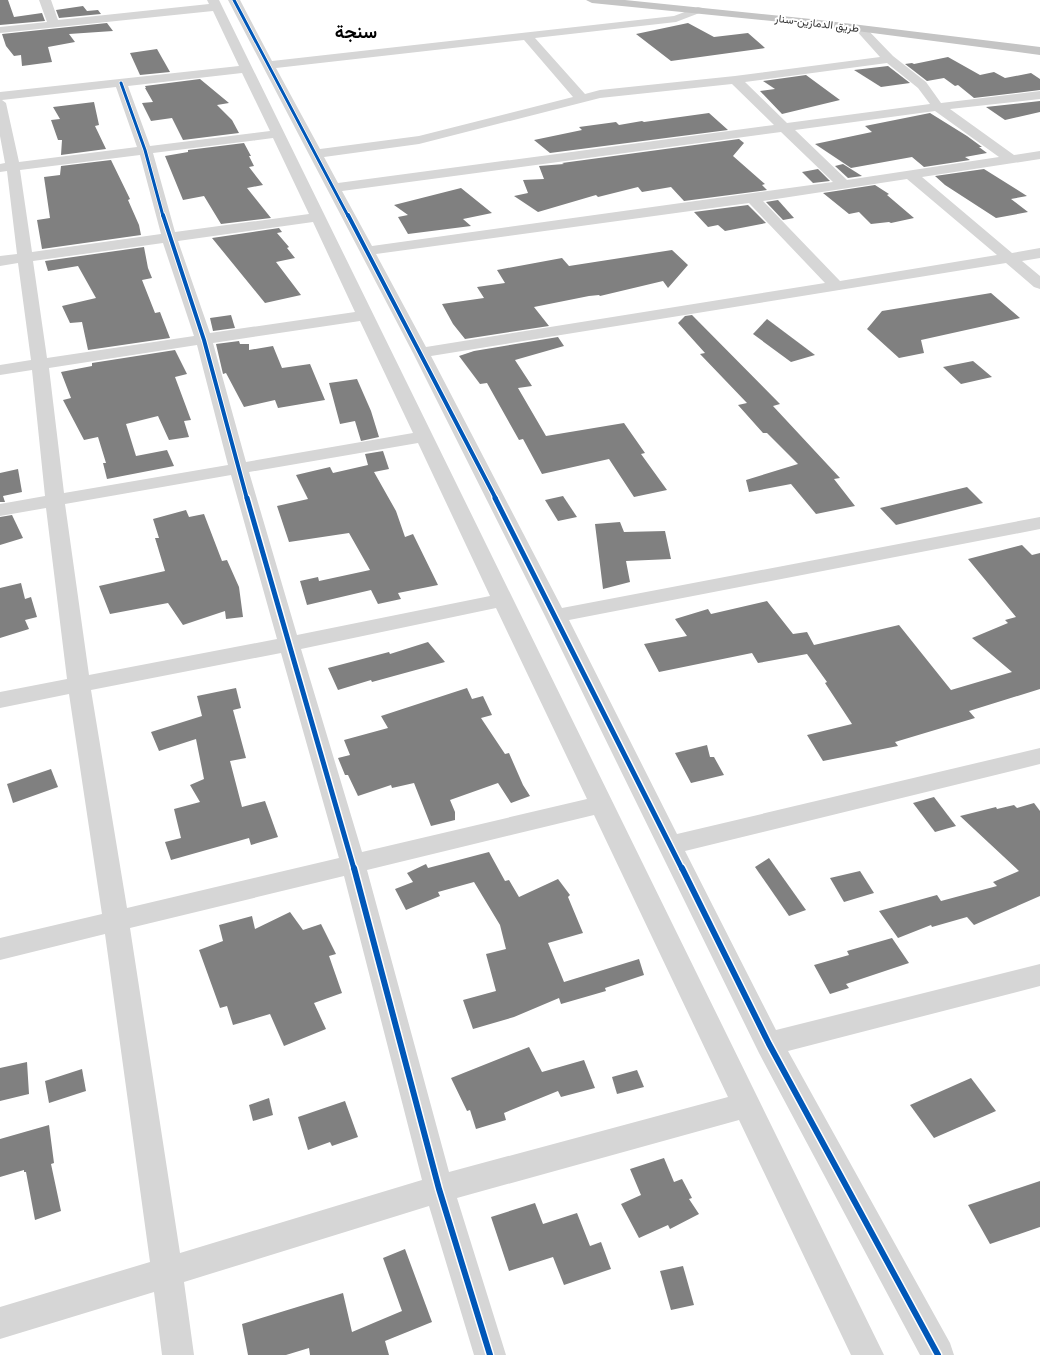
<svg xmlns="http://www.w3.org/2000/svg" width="1040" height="1355" viewBox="0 0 1040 1355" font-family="Arial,Vazirmatn,sans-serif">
<rect width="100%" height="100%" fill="#fff"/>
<g fill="#808080">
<path d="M0 0H8L14 17 42 13 45 21 0 25Z"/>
<path d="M83 6 87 11 98 10 101 14 59 18 56 10Z"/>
<path d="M107 23 113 31 69 34 75 42 48 47 52 62 22 66 21 55 14 56 6 46 2 34Z"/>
<path d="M688 23 714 37 748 33 765 48 671 61 636 34Z"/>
<path d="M157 49 170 72 140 75 130 53Z"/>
<path d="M948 57 980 75 994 72 1005 78 1031 73 1040 79V90L974 98 958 85 955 86 944 78 927 81 905 64 912 63 914 64Z"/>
<path d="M888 66 910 83 881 87 854 70Z"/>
<path d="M806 75 840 100 782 114 760 91 775 89 763 81Z"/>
<path d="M200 79 229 103 217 105 232 120 239 133 183 140 172 118 151 121 142 103 153 102 145 88H146L145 86Z"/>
<path d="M1040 101V112L1005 120 986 107Z"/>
<path d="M94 102 99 125 95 126 106 149 61 155 62 140H58L51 120 60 119 53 107Z"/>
<path d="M709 113 728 130 550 153 534 140 582 130 579 127 616 122 619 125 642 121 644 122Z"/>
<path d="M930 113 967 136 982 147H979L987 153 965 157 970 160 924 167 912 157 851 168 815 144 872 132 865 126Z"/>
<path d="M739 139 744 143 733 156 765 184 762 185 767 190 684 201 671 187 642 192 638 187 598 197 596 195 538 212 514 196 528 193 523 180 544 179 539 166 564 164 562 163Z"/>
<path d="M244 143 251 156H249L254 166 249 167 263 185 247 188 271 218 221 224 204 196 183 200 165 156 188 152V150Z"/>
<path d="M111 160 130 199 128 200 139 225 141 235 42 249 37 220 50 218 44 177 60 175 61 166Z"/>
<path d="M843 164 862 176 848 178 835 166Z"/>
<path d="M818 169 830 181 813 183 802 172Z"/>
<path d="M984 169 1027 196 1011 199 1028 212 996 218 945 185 935 176Z"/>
<path d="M875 185 889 194 887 195 914 218 891 223 889 222 871 224 859 212 849 214 823 193Z"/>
<path d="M461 188 492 213 463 219 471 226 408 234 398 217 408 215 394 205Z"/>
<path d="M778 200 794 218 783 220 766 202Z"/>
<path d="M748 205 766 223 725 231 718 225 708 227 694 212Z"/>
<path d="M279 228 282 232 277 233 289 247 287 248 295 258 276 262 301 295 265 303 212 238Z"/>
<path d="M144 247 148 268 152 278 142 280 155 313 160 312 170 338 88 350 82 322 70 323 62 306 96 298 78 266 48 271 45 261Z"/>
<path d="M672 250 688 265 668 288 663 281 600 296 599 295 589 296 534 307 549 326 465 339 453 324 442 304 484 298 477 287 505 283 497 270 562 258 569 266Z"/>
<path d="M991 293 1020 318 921 340 924 353 899 358 867 329 882 311Z"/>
<path d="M231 315 235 328 213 331 210 318Z"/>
<path d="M692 315 780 404 773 406 840 478 834 479 855 506 816 514 791 484 749 492 746 480 798 464 767 433H763L738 405 747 403 700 354 705 353 678 323 685 316Z"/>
<path d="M767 319 815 355 791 362 753 334Z"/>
<path d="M558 337 564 346 515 360 532 386 518 388 546 436 624 423 645 453 641 454 667 490 634 497 609 459 542 474 523 439 519 440 487 383 480 384 459 356 474 351Z"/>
<path d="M239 341 240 344H249V350L273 346 282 368 310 364 325 400 278 408 275 400 244 407 226 373 223 374 216 344Z"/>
<path d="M175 350 187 374 175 377 191 420 184 421 189 437 169 440 158 416 126 424 136 456 167 450 174 466 107 479 103 463H106L98 437 84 440 63 400 71 398 61 372 92 366V363Z"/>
<path d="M973 361 992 377 961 384 943 367Z"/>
<path d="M357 379 371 411 379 437 361 441 355 421 340 424 329 383Z"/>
<path d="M383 451 389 469 374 472 396 511 405 537 413 534 438 585 398 593 401 599 378 604 371 590 307 605 300 581 318 577 319 581 370 570 349 533 289 542 277 506 308 499 296 475 330 467 333 473 368 465 365 454Z"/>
<path d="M18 469 22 492 3 496 5 502H0V473Z"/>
<path d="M967 487 983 503 896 525 880 508Z"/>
<path d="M563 496 577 517 558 521 545 500Z"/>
<path d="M186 510 189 517 204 514 222 561 227 560 239 587 243 617 226 619 225 611 183 625 168 603 110 614 99 586 165 571 155 538H159L153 519Z"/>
<path d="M12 515 23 538 0 545V517Z"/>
<path d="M620 522 624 532 665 531 671 559 626 561 630 582 603 589 595 524Z"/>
<path d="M1022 545 1032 555 1040 553V689L969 711 975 718 895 742 898 746 823 761 807 735 852 724 825 683 827 682 807 654 758 663 752 653 659 672 644 644 687 636 675 619 708 609 711 614 767 601 793 634 807 632 814 645 899 625 951 690 1012 672 972 638 1008 623 1005 620 1016 617 968 559Z"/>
<path d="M21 583 25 599 31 597 37 617 25 620 29 629 0 638V588Z"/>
<path d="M428 642 445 662 372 682 371 680 338 690 328 668 389 652 390 654Z"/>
<path d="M236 688 241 708 233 710 246 758 230 761 242 807 265 801 278 837 251 845 249 838 171 860 165 842 181 838 174 809 200 802 190 785 204 779 196 739 159 751 151 732 202 716 197 696Z"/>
<path d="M467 688 472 699 483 696 492 715 481 718 505 754 509 753 523 785 530 796 511 803 498 783 450 800 455 812V820L431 826 414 783 392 788 391 785 358 796 348 775H345L338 758 350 755 344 740 388 728 381 716Z"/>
<path d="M707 745 710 757H714L724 775 691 783 675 753Z"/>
<path d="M51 769 58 787 13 803 7 784Z"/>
<path d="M934 797 956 826 935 832 913 803Z"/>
<path d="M1034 803 1040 811V896L974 925 967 917 932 927 931 925 898 938 879 911 937 895 941 901 997 886 993 882 1019 871 960 816 996 807 997 809 1014 805 1017 808Z"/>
<path d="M489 852 505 881 509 880 519 897 558 879 570 895 568 897 583 933 548 943 564 982 639 959 644 975 605 988 606 991 561 1004 559 998 514 1017 473 1029 463 1000 496 991 486 954 506 949 500 925 474 882 438 892 440 896 406 910 395 889 413 882 407 873 426 864 428 868Z"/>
<path d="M769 858 806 910 789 916 755 867Z"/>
<path d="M860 871 874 893 844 902 830 878Z"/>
<path d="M290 912 303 930 321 924 336 954 329 956 342 993 314 1003 326 1029 284 1046 270 1014 233 1025 227 1006 220 1008 199 950 223 941 219 925 252 916 255 929Z"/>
<path d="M892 938 909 963 846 984 849 988 830 994 814 965 849 955 847 951Z"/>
<path d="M529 1047 542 1072 584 1060 595 1088 561 1097 558 1091 504 1113 506 1120 476 1129 470 1110 467 1111 451 1078Z"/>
<path d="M27 1062 29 1094 0 1101V1068Z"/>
<path d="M82 1069 86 1091 49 1103 45 1081Z"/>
<path d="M637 1070 644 1087 617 1094 612 1077Z"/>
<path d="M971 1078 996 1111 934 1138 910 1105Z"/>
<path d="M269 1098 273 1115 253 1121 249 1105Z"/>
<path d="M345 1101 358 1137 332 1146 330 1142 308 1150 298 1117Z"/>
<path d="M49 1125 54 1163 51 1164 61 1211 35 1220 26 1172H24V1170L0 1177V1139Z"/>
<path d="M664 1158 674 1182 682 1179 692 1198 689 1199 699 1214 670 1229 668 1225 639 1238 621 1204 641 1195 630 1169Z"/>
<path d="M1040 1181V1227L990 1244 968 1205Z"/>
<path d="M535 1203 543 1224 577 1213 590 1246 601 1242 611 1269 564 1285 553 1257 509 1271 491 1217Z"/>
<path d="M405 1249 432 1322 385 1341 389 1355H310L309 1348 286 1355H248L242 1324 343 1293 352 1332 402 1311 383 1258Z"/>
<path d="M683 1266 694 1305 671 1310 660 1271Z"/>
</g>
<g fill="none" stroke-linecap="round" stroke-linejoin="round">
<g fill="#d6d6d6" fill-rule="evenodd">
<path d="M39 0H51L58 20 209 4 207 0H219L884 1355H851L739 1120 457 1198 506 1355H474L429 1206 184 1282 194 1355H162L154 1292 0 1339V1307L150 1262 105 934 0 960V938L102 914 69 694 0 708V692L67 679 46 508 0 516V504L45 496 32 370 0 375V365L31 360 18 263 0 266V256L17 254 7 171 0 172V164L5 163 0 136V92L239 66 213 11 0 33V27L47 22ZM242 73 270 131 150 146 128 86ZM116 87 137 147 19 162 6 103 2 100ZM273 138 309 214 175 232 153 153ZM140 155 161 234 32 252 20 170ZM313 222 355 312 210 333 178 241ZM163 243 194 336 47 358 33 261ZM360 321 413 433 246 462 213 343ZM197 345 228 465 64 493 49 368ZM418 443 490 596 297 635 249 472ZM231 475 277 639 89 675 65 504ZM496 608 587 799 362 852 301 649ZM281 653 339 858 127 908 91 690ZM594 815 728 1097 449 1172 367 870ZM344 876 422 1180 180 1253 130 928Z"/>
<path d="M228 0H240L272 61 674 16 698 7 702 8 704 10 702 12 676 22 535 38 585 94 600 90 735 76 880 57 854 28 856 26H864L893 56 926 82 941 103 1040 91V99L950 109 1014 155 1040 151V159L922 177 1012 253 1040 248V258L1022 261 1040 276V289L1034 287 1006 263 431 356 562 608 1040 517V529L569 620 677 834 1040 748V764L685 851 776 1030 1040 964V986L788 1051 950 1343 954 1355H920L759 1053 545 616 413 353ZM524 40 573 97 419 136 320 149 276 68ZM887 63 918 88 930 104 787 123 745 82ZM732 84 774 125 338 183 324 157 419 144 600 98ZM935 111 999 157 847 180 795 130ZM781 132 833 182 372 246 342 191ZM907 179 997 255 840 281 763 201ZM749 203 825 283 426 347 376 254Z"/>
</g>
<path fill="#c4c4c4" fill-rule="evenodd" d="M586 0H625L811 19 1040 47V55L811 25 592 3Z"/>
<g stroke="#fff" stroke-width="4.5">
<g id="cycleway-far3">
<path d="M234 0 348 216"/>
<path d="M121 83 145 150 163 216"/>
</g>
</g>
<g stroke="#fff" stroke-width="6">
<g id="cycleway-far2">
<path d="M163 215 204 340 247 499"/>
<path d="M348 215 496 499"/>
</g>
</g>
<g stroke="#fff" stroke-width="8">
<g id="cycleway-far1">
<path d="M247 498 354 869"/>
<path d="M495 498 682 869"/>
</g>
</g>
<g stroke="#fff" stroke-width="9">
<g id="cycleway">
<path d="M354 868 439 1189 490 1355"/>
<path d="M682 868 769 1044 938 1355"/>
</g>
</g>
<use href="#cycleway-far3" stroke="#0057b8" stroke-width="3"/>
<use href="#cycleway-far2" stroke="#0057b8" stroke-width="4"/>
<use href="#cycleway-far1" stroke="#0057b8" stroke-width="5"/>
<use href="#cycleway" stroke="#0057b8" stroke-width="6"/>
</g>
<g text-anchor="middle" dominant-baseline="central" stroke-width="4" stroke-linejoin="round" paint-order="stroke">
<g font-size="11" fill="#323232" stroke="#fff">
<text transform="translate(817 23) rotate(7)">طريق الدمازين-سنار</text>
</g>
<g font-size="18" font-weight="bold" fill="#000" stroke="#fff">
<text x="356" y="32">سنجة</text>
</g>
</g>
</svg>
